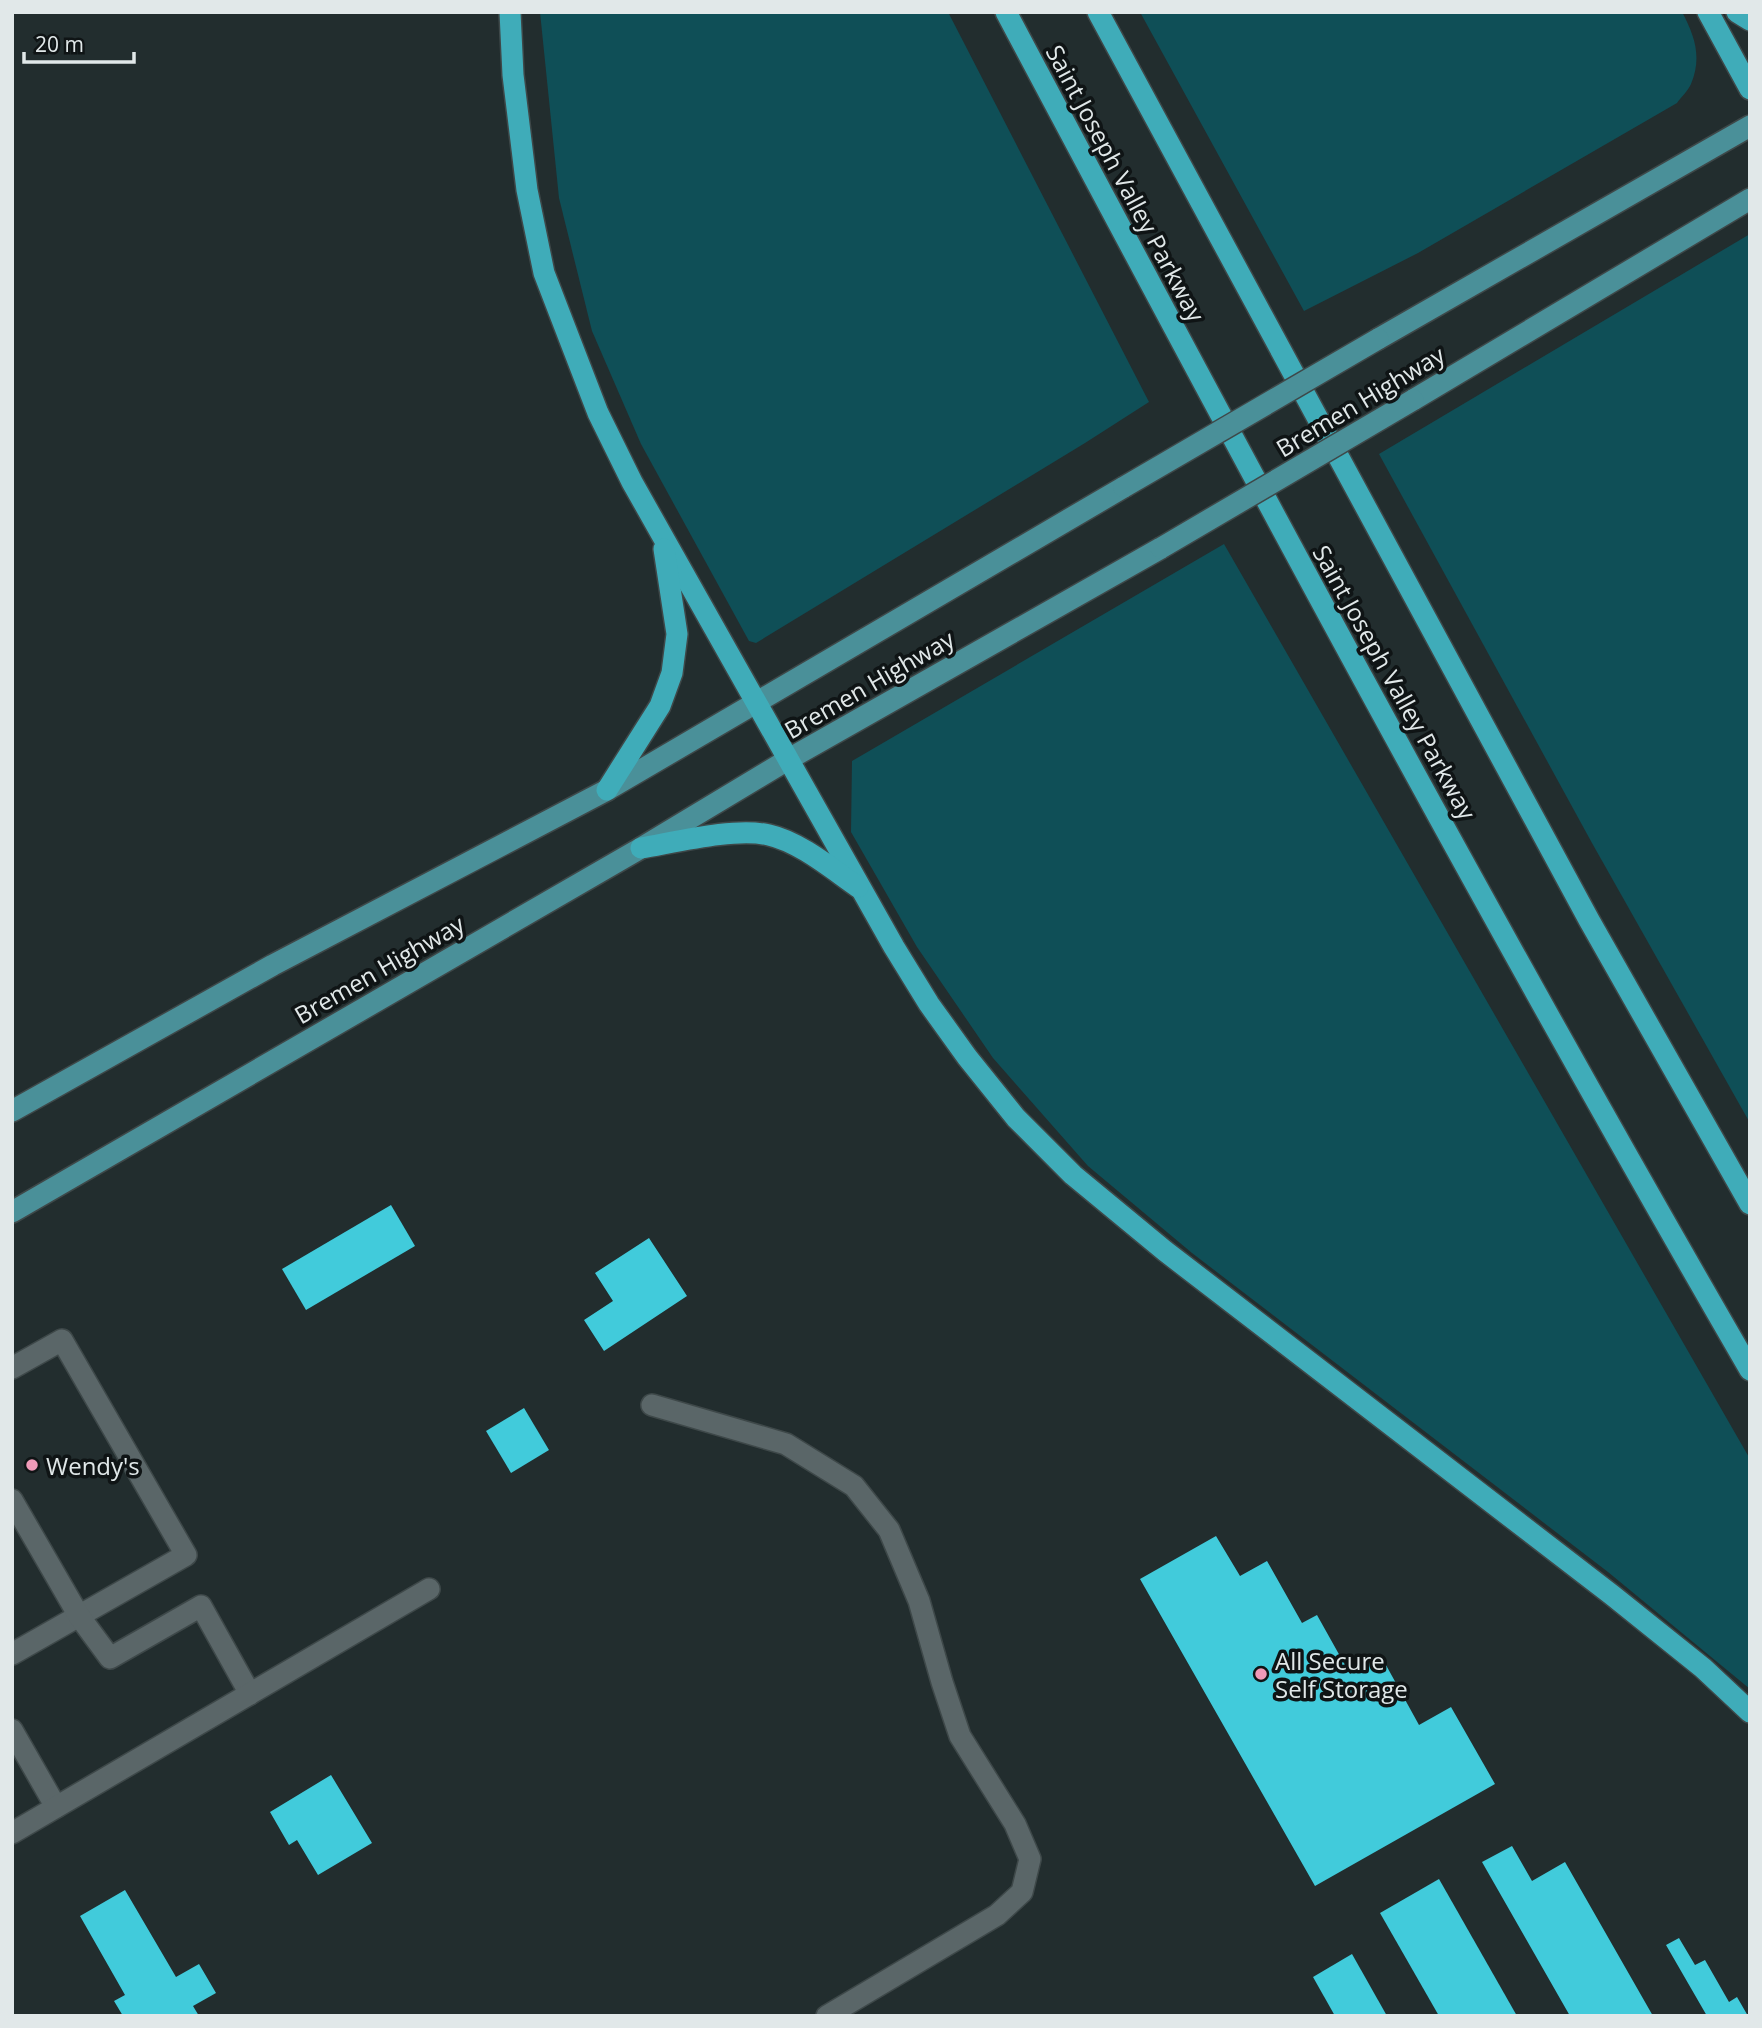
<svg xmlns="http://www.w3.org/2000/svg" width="1762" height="2028" viewBox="0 0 1762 2028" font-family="'Open Sans',sans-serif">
<rect width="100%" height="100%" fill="#222d2e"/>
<g fill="#0f4f57">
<path d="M540 12H948L1149 402 1085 443 756 643 749 641 641 444 592 331 559 198Z"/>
<path d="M1140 12H1682C1695 36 1702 58 1691 84 1688 91 1681 97 1677 103L1418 253 1304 311Z"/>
<path d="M1750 234V1123L1592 843 1379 454Z"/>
<path d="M1224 544 1750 1459V1689L1608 1572 1192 1253 1088 1166 993 1058 917 947 851 832 852 761Z"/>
</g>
<g fill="#41cbdb">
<path d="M391 1205 415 1246 306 1310 282 1269Z"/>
<path d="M649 1238 687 1296 604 1351 584 1320 613 1301 595 1273Z"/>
<path d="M524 1408 549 1450 511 1473 486 1431Z"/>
<path d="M1216 1536 1240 1576 1267 1561 1302 1623 1317 1615 1350 1674 1381 1656 1419 1725 1451 1707 1495 1784 1315 1886 1140 1579Z"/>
<path d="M331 1775 372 1843 318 1875 297 1840 289 1845 270 1812Z"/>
<path d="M1512 1846 1532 1881 1565 1862 1653 2016H1570L1482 1862Z"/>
<path d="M1439 1879 1517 2016H1439L1380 1913Z"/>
<path d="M125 1890 176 1977 199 1964 216 1993 193 2006 199 2016H123L114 2001 125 1995 80 1916Z"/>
<path d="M1679 1938 1695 1965 1705 1960 1729 2002 1737 1997 1748 2016H1707L1666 1945Z"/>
<path d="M1352 1954 1387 2016H1335L1313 1977Z"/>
</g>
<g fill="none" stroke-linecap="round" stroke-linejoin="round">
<g stroke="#3e4849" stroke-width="24">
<g id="minor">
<path d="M12 1368 62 1340 186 1555 12 1654"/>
<path d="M652 1405 786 1444 854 1486 889 1530 919 1601 942 1682 960 1736 1015 1824 1030 1859 1022 1892 997 1915 827 2016"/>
<path d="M12 1500 79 1616 110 1658 201 1606 250 1694"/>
<path d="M12 1730 56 1807"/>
<path d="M12 1833 429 1589"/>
</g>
</g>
<g stroke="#3e4849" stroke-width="24">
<g id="major">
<path d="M1378 339 1750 126"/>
<path d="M1413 400 1750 199"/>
<path d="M12 1111 273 965 607 790 1124 487"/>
<path d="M12 1212 641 848 789 759 1161 548"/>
</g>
</g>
<g stroke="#3e4849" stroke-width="24">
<g id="highway">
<path d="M510 12 513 75 527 190 544 273 598 413 632 482 894 947 929 1004 967 1057 1016 1118 1073 1175 1165 1251 1612 1595 1703 1668 1750 1712"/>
<path d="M1006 12C1248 468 1491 923 1750 1370"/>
<path d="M1098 12 1589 920 1750 1204"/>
<path d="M1708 12 1750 89"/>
<path d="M1737 12 1750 20"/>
<path d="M607 790 660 706 672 673 677 634 664 549"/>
<path d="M641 848C676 842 736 827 769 835 800 842 832 869 858 887"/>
</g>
</g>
<use href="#minor" stroke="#5a6668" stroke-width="21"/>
<use href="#major" stroke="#4a9099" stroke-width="21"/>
<use href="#highway" stroke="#3facb9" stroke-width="21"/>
<g stroke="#3e4849" stroke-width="24" stroke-linecap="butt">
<g id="major-bridge">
<path d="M1124 487 1378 339"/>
<path d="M1161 548 1413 400"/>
</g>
</g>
<use href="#major-bridge" stroke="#4a9099" stroke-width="21"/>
</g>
<g fill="#ef9ab8" stroke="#0f1415" stroke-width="2.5">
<circle cx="32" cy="1465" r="7"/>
<circle cx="1261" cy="1674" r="7"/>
</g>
<g text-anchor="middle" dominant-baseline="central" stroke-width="7" stroke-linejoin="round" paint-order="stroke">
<g font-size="24" fill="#e1e8e9" stroke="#0f1415">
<text transform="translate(1126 183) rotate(62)">Saint Joseph Valley Parkway</text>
<text transform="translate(1360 401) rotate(-31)">Bremen Highway</text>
<text transform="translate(1395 682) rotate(61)">Saint Joseph Valley Parkway</text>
<text transform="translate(869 684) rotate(-30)">Bremen Highway</text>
<text transform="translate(379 969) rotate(-30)">Bremen Highway</text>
</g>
<g font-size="24" fill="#e1e8e9" stroke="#0f1415" text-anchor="start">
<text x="46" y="1465">Wendy's</text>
<text x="1275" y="1660">All Secure<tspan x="1275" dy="28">Self Storage</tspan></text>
</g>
</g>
<rect width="1762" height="2028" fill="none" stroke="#e1e8e9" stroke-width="28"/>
<path d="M24 52v10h110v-10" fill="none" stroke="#e1e8e9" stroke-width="3.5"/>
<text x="35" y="52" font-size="21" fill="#e1e8e9" stroke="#0f1415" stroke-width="5" paint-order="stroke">20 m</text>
</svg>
